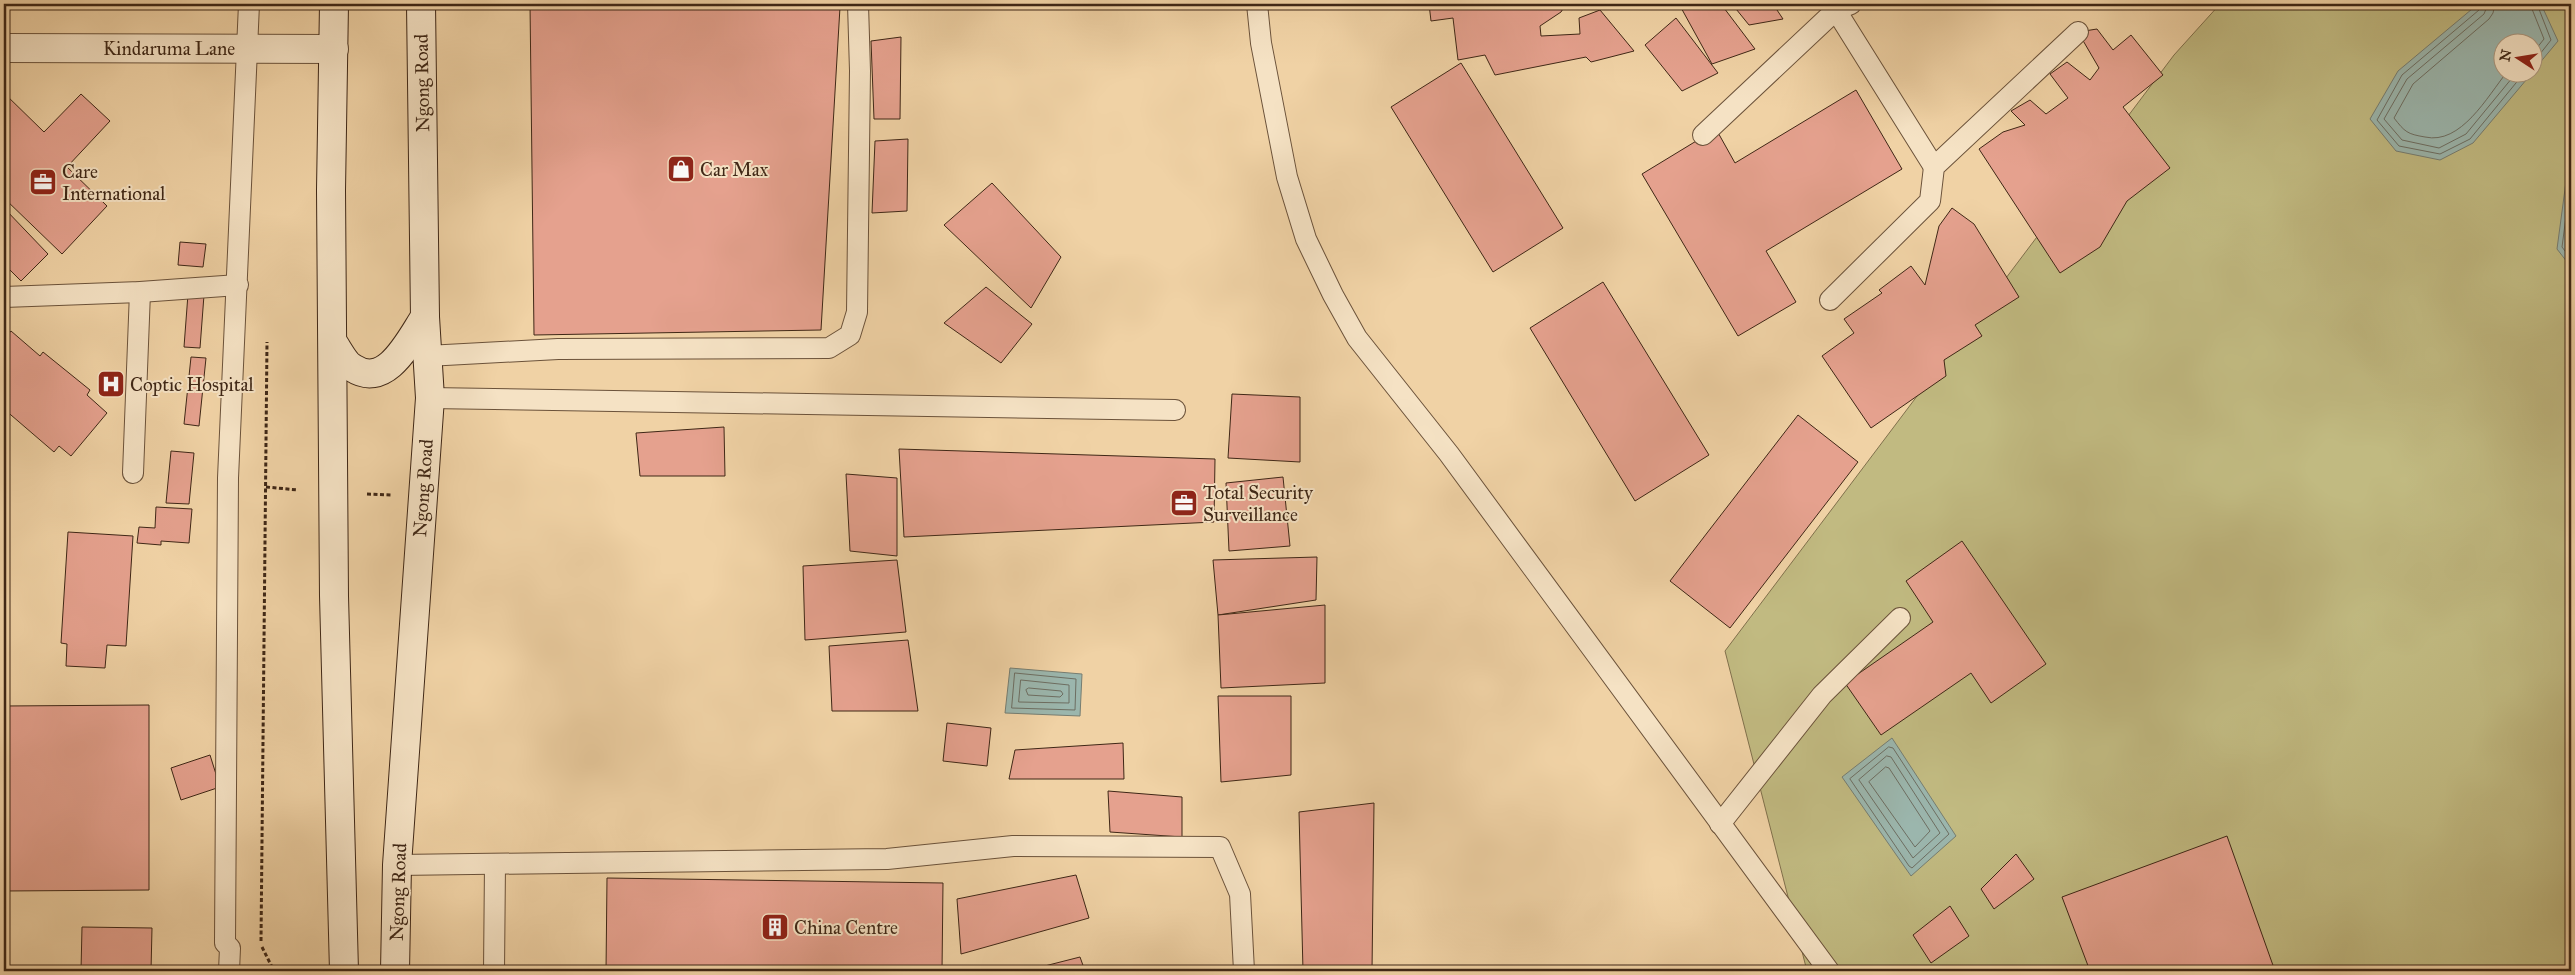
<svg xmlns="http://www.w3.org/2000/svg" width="2575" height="975" viewBox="0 0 2575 975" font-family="'IM FELL Great Primer',serif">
<rect width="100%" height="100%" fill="#f0d2a5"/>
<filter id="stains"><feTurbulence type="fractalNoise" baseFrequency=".004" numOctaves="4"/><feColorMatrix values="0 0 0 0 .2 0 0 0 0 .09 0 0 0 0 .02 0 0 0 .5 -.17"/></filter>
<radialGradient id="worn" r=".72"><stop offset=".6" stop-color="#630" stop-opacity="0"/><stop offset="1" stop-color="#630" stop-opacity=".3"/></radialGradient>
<path fill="#c1ba81" stroke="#80704c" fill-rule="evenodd" d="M2220 4H2571V971H1807L1725 651 2174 55ZM2502 42H2532V72H2502Z"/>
<g fill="#9bb6ad" stroke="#767d71">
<path d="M2478 4H2541L2558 41 2533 71 2532 42H2502V72L2532 73 2473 143 2440 160 2396 151 2370 119 2398 71Z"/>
<path d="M2571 171V267L2557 249 2567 174Z"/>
<path d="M1010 668 1082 674 1080 716 1005 713Z"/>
<path d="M1892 738 1956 836 1911 876 1842 777Z"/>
</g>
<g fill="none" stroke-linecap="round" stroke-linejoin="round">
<g stroke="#6d6e62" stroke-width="1">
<path d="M2481 4 2479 10 2402 75 2377 120 2399 146 2440 154 2470 139 2525 72"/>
<path d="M2488 4 2484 14 2407 79 2384 119 2402 140 2439 148 2466 134 2517 72"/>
<path d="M2495 4 2493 13 2489 19 2413 84 2394 118C2405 132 2407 134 2425 137 2461 145 2487 97 2507 72"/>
<path d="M2530 4 2544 39 2532 54"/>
<path d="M2532 64 2551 40 2537 4"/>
<path d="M2571 178 2562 247 2571 259"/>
<path d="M1015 673 1076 679 1075 710 1012 708Z"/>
<path d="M1021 680 1069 685V703L1019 702Z"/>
<path d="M1029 688 1061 691 1063 694 1060 697 1028 695 1026 690Z"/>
<path d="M1889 747 1893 748 1949 834 1912 868 1909 866 1850 779Z"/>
<path d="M1887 756 1891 757 1940 833 1913 858 1859 780Z"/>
<path d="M1886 767 1889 768 1930 831 1915 847 1869 782Z"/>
</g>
</g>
<g fill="#e5a18e" stroke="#3f2716">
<path d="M530 4H824L840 7 821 330 534 335Z"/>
<path d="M1429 4H1566L1561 12 1540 26 1541 36 1580 34 1579 18 1600 10 1634 51 1591 62 1586 57 1495 75 1485 55 1458 60 1453 18 1431 21Z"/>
<path d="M1679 4H1721L1755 49 1712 64Z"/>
<path d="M1732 4H1773L1783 19 1749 25Z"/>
<path d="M1676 18 1718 73 1682 91 1645 45Z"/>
<path d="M2097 29 2113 50 2131 35 2163 75 2123 107 2170 168 2127 201 2100 247 2060 273 1979 149 2003 132 2025 125 2011 111 2030 100 2046 114 2068 98 2050 74 2067 62 2090 80 2099 68 2078 32Z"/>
<path d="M901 37 900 119H874L871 41Z"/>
<path d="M1461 63 1563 228 1493 272 1391 107Z"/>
<path d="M1856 90 1902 169 1766 251 1796 302 1738 336 1642 174 1716 129 1735 163Z"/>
<path d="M4 93 44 132 81 94 110 121 67 167 107 206 62 254 4 198Z"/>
<path d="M908 139 907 211 872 213 875 141Z"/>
<path d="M992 183 1061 257 1031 308 944 225Z"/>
<path d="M4 208 48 254 21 281 5 265 4 266Z"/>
<path d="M1952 208 1974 224 2019 297 1975 325 1982 336 1944 360 1946 376 1871 428 1822 356 1854 333 1844 319 1882 293 1879 290 1911 266 1925 285 1939 226Z"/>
<path d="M180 242 206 244 203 267 178 265Z"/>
<path d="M1603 282 1709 455 1635 501 1530 328Z"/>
<path d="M986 287 1032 324 1001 363 944 323Z"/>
<path d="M188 294 204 295 200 348 184 347Z"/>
<path d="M11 331 40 356 43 352 90 390 87 395 107 413 71 456 59 446 54 452 4 409V339Z"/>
<path d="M191 357 206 358 199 426 184 424Z"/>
<path d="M1232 394 1300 397V462L1228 458Z"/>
<path d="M1798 415 1858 462 1730 628 1670 581Z"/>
<path d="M724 427 725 476H640L636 433Z"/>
<path d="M899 449 1215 459 1214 522 904 537Z"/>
<path d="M171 451 194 453 189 504 166 503Z"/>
<path d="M846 474 897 478V556L850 551Z"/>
<path d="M1283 477 1290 546 1229 551 1226 483Z"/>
<path d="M156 507 192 509 189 543 161 541V545L137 543 139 527 155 528Z"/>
<path d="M68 532 133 536 126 646 107 645 105 668 66 666 67 644 61 643Z"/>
<path d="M1962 541 2046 664 1991 703 1971 673 1881 735 1845 683 1933 622 1906 581Z"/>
<path d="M1317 557 1316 600 1218 615 1213 560Z"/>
<path d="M897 560 906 632 805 640 803 566Z"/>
<path d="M1325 605V683L1221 688 1218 615Z"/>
<path d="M908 640 918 711H832L829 646Z"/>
<path d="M1218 696H1291V775L1221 782Z"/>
<path d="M149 705V890L4 891V706Z"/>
<path d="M947 723 991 728 987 766 943 761Z"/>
<path d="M1123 743 1124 779H1009L1015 750Z"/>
<path d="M210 755 220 787 181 800 171 768Z"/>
<path d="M1108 791 1182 797V837L1110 832Z"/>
<path d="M1374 803 1372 971H1303L1299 812Z"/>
<path d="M2227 836 2275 971H2090L2062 897Z"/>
<path d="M2016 854 2034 879 1994 909 1981 889Z"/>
<path d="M1076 875 1089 918 961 954 957 899Z"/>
<path d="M607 878 943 883 942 971H606Z"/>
<path d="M1950 906 1969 936 1931 963 1913 935Z"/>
<path d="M82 927 152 928 151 971H81Z"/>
<path d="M1080 957 1085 971H1025Z"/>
</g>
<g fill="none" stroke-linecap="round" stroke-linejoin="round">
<g stroke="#6b523a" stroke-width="22">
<g id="service">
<path d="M1257 4 1261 43 1287 177 1306 239 1333 295 1357 338 1449 454 1829 971"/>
<path d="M1832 4 1934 167"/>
<path d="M1703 135 1836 10 1851 4"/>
<path d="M4 297 140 292 238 285"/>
<path d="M1830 300 1930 201 1934 167 2078 32"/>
<path d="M427 356 558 349 829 348 850 335 857 312 860 71 858 4"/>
<path d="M430 398 1175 410"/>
<path d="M133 473 140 292"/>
<path d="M1720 824 1822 695 1900 618"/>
<path d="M397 865 887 859 1013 846 1220 847 1240 894 1244 971"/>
<path d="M229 971 230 948 225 943 228 478 249 4"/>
<path d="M494 971 495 864"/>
</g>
</g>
<g stroke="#6b523a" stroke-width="30">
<path id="minor" d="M4 48 334 49"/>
</g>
<g stroke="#3f2716" stroke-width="30">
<g id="secondary">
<path d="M334 4 331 190 334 596 344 971"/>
<path d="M334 344C339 351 345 364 353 368 387 390 410 339 425 317"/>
<path d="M395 971 397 865 430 398 425 317 421 4"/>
</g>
</g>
<g stroke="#3f2716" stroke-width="3" stroke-dasharray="4 2.5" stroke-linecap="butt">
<path d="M266 487 298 490"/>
<path d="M367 494 391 495"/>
<path d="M261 941 267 342"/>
<path d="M262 947 274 971"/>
</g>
<use href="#service" stroke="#f5e2c4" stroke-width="20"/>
<use href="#minor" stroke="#f5e2c4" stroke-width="28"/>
<use href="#secondary" stroke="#f5e2c4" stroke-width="28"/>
</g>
<defs>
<g id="shop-square" transform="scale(1.4375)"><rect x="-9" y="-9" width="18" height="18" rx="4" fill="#8f2418" stroke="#f5e2c4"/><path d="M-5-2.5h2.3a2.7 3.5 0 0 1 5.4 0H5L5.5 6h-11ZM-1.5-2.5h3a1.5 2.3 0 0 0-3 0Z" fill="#fff"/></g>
<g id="office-square" transform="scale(1.4375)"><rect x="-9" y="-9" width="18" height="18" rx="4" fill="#8f2418" stroke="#f5e2c4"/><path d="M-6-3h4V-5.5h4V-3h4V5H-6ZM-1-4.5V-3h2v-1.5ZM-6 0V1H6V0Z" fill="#fff"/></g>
<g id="hospital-square" transform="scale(1.4375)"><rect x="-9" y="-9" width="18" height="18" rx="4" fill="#8f2418" stroke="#f5e2c4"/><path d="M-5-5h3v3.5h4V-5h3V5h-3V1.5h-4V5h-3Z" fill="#fff"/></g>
<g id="building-square" transform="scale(1.4375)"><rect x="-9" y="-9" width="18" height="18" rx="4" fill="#8f2418" stroke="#f5e2c4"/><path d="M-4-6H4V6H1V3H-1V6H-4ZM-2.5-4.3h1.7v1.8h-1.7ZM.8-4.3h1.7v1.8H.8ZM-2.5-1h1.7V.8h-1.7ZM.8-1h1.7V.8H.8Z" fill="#fff"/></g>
</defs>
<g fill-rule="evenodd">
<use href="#shop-square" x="681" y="169"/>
<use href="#office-square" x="43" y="182"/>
<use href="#hospital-square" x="111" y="384"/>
<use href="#office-square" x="1184" y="503"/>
<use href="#building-square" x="775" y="927"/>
</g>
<g text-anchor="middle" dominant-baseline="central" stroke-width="4" stroke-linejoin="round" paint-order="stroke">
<g font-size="19" fill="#3f2716" stroke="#f5e2c4">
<text x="169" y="48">Kindaruma Lane</text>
<text transform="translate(422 83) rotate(-91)">Ngong Road</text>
<text transform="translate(423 488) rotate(-86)">Ngong Road</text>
<text transform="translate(398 892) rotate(-88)">Ngong Road</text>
</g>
<g font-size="19" fill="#3f2716" stroke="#f5e2c4" text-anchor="start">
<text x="700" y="169">Car Max</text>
<text x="62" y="171">Care<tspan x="62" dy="22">International</tspan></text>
<text x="130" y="384">Coptic Hospital</text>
<text x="1203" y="492">Total Security<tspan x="1203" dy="22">Surveillance</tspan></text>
<text x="794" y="927">China Centre</text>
</g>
</g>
<rect width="2575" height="975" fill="none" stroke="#f0d2a5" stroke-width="20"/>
<rect x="5" y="5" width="2565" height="965" fill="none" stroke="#3f2716" stroke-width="2.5"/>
<rect x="10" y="10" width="2555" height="955" fill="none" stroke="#3f2716"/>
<g transform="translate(2518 58) rotate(282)"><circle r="24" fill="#f5e2c4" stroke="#ac977e"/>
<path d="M0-4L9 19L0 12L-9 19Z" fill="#8f2418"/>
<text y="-8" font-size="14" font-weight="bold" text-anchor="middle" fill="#3f2716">N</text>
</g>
<rect width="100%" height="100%" filter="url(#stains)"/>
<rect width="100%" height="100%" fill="url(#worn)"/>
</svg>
